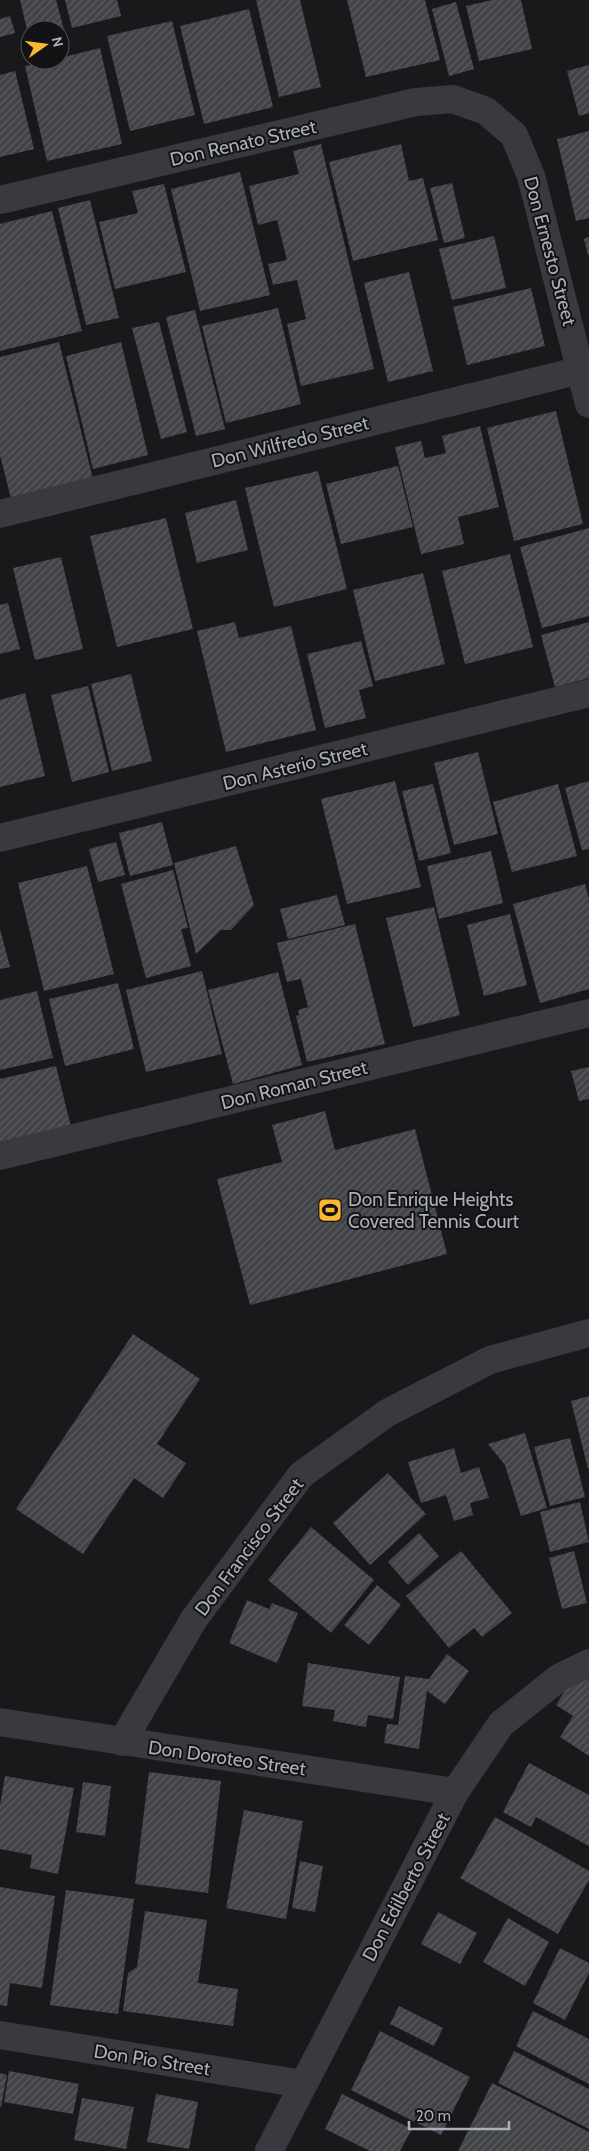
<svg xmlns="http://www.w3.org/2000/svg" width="589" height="2151" viewBox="0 0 589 2151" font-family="Cabin,sans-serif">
<defs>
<pattern id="building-hatch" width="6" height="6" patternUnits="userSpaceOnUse" patternTransform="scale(1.25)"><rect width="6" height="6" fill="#424348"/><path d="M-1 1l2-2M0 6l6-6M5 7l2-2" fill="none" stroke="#5b5c60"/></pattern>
</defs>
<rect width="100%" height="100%" fill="#19181b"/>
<g fill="url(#building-hatch)">
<path d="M20 0H56L64 30H30L29 38Z"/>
<path d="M65 0H117L121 16 72 28Z"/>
<path d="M256 0H300L321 87 279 97Z"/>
<path d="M347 0H425L440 60 366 77Z"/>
<path d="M492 0H521L532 49 479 61 466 6Z"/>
<path d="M456 2 474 69 449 76 432 9Z"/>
<path d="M249 9 273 107 204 124 180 26Z"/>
<path d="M10 16 15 33 0 37V19Z"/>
<path d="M172 21 195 115 130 131 107 36Z"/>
<path d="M100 48 122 144 47 161 25 66 50 60H60V58Z"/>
<path d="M589 65V113L579 116 567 71Z"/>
<path d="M15 71 34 149 0 157V75Z"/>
<path d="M589 131V218L576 221 557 139Z"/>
<path d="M321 144 374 369 301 386 287 324 306 319 297 280 273 285 268 264 287 260 277 220 258 225 249 186 299 174 293 151Z"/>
<path d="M401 144 409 181 423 178 438 240 353 261 329 162Z"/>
<path d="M240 172 270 295 200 311 171 189Z"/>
<path d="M452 183 465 238 444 243 430 188Z"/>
<path d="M164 184 186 272 115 289 99 222 138 213 132 191Z"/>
<path d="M90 200 119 318 86 325 58 208Z"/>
<path d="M52 211 82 331 0 351V224Z"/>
<path d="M494 236 506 288 452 300 439 249Z"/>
<path d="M589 237V255H588L584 239Z"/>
<path d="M409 272 433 371 388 382 364 283Z"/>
<path d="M531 288 545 346 467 365 453 307Z"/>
<path d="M278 308 301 404 226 423 202 326Z"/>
<path d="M195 310 225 429 196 436 166 317Z"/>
<path d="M159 322 187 432 161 439 132 328Z"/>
<path d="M59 342 93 479 11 499 0 455V357Z"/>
<path d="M121 342 148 455 93 469 66 356Z"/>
<path d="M556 411 583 524 514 541 487 428Z"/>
<path d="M480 426 499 507 458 517 464 544 421 554 395 447 421 441 425 458 446 453 442 436Z"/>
<path d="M398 466 413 527 341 544 326 484Z"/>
<path d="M318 471 347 589 274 607 245 488Z"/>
<path d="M236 500 248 550 197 563 185 513Z"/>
<path d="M166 518 193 629 117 647 90 536Z"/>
<path d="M589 528V616L542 628 520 547Z"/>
<path d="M510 554 533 647 465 664 442 571Z"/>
<path d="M61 557 83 649 35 660 13 568Z"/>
<path d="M423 573 445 664 375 681 353 590Z"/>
<path d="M8 603 20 649 0 654V605Z"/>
<path d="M235 622 239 638 291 626 316 730 226 752 197 631Z"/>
<path d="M589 622V678L555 687 541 635Z"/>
<path d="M361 641 373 686 359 690 366 718 325 728 307 654Z"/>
<path d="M131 674 152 761 112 771 91 684Z"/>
<path d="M88 686 109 772 72 782 51 695Z"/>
<path d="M25 693 45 776 0 787V700Z"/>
<path d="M478 752 498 834 454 845 434 763Z"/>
<path d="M395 781 421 887 347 904 321 799Z"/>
<path d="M589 781V849L582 850 565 788Z"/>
<path d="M433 784 451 853 419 861 402 791Z"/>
<path d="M558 784 577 856 512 872 493 802Z"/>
<path d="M162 822 173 865 130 876 119 833Z"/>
<path d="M116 842 125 875 98 882 89 849Z"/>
<path d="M236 846 254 905 231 930H221L196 954 174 863Z"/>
<path d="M491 851 503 903 439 919 427 866Z"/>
<path d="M87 866 114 974 44 991 18 883Z"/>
<path d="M173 870 188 928 181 929 191 966 146 978 121 884Z"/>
<path d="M585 884 589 899V989L540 1003 513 904Z"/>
<path d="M337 895 345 925 288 939 280 909Z"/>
<path d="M434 907 460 1015 413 1027 386 918Z"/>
<path d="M510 914 527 985 484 996 467 925Z"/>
<path d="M355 924 385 1044 307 1062 296 1016 299 1015 298 1010 308 1007 301 979 287 982 277 943Z"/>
<path d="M0 929 10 967 0 969Z"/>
<path d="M202 971 222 1054 146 1072 126 990Z"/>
<path d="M278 972 302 1065 233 1084 208 990Z"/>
<path d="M118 983 134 1049 65 1066 49 999Z"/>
<path d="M37 991 53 1058 0 1070V1000Z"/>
<path d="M56 1066 71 1127 0 1144V1079Z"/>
<path d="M589 1067V1099L579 1101 571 1071Z"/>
<path d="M325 1111 335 1150 415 1129 447 1254 250 1305 217 1179 282 1162 272 1125Z"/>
<path d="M133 1334 200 1379 157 1444 186 1463 163 1498 134 1478 83 1554 16 1509Z"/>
<path d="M589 1396V1469H588L571 1401Z"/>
<path d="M525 1433 547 1508 521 1516 505 1465 488 1444Z"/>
<path d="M570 1438 585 1497 550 1506 534 1447Z"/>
<path d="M454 1448 461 1473 479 1467 489 1498 470 1503 473 1515 454 1521 446 1495 421 1503 408 1462Z"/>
<path d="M388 1473 426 1514 370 1565 333 1523Z"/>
<path d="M580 1502 589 1542 550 1552 540 1512Z"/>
<path d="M311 1527 374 1580 331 1633 268 1580Z"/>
<path d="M419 1533 439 1556 408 1585 388 1562Z"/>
<path d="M461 1551 512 1613 482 1637 474 1628 449 1648 406 1596Z"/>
<path d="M574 1551 587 1603 562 1609 549 1558Z"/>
<path d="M377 1585 401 1605 369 1645 344 1625Z"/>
<path d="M247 1600 269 1609 272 1603 298 1613 277 1663 229 1643Z"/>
<path d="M447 1654 469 1671 445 1704 427 1691 419 1749 384 1743 387 1724 398 1725 405 1676 429 1679Z"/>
<path d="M308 1663 400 1677 393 1719 368 1715 366 1727 333 1721 335 1710 302 1706Z"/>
<path d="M577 1672 589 1680V1756L560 1737 573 1716 556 1705Z"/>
<path d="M529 1763 589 1795V1846L536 1817 531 1827 503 1812Z"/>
<path d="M149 1772 221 1781 208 1893 135 1884Z"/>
<path d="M5 1776 74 1788 58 1874 30 1868 32 1855 0 1849V1805Z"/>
<path d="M83 1782 111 1786 105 1836 76 1832Z"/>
<path d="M244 1810 303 1821 286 1919 226 1908Z"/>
<path d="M495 1817 589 1871V1880L558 1934 460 1878Z"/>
<path d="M300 1861 323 1866 315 1912 292 1908Z"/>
<path d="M0 1887 55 1896 42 1988 10 1983 7 2006 0 2005Z"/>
<path d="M66 1890 134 1899 118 2014 50 2005Z"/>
<path d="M145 1911 207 1920 198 1983 238 1989 233 2026 123 2011 128 1973 137 1967Z"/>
<path d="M438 1912 477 1933 460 1964 421 1944Z"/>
<path d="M508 1918 549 1942 525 1986 483 1962Z"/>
<path d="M560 1948 589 1963V1973L565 2020 533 2003Z"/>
<path d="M399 2006 443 2028 434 2046 390 2024Z"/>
<path d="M533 2011 589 2039V2084L516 2046Z"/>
<path d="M380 2031 470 2077 441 2135 351 2090Z"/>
<path d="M514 2051 589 2089V2129L498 2083Z"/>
<path d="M9 2071 79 2084 73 2114 4 2102Z"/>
<path d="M0 2073 7 2075 1 2107H0Z"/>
<path d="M492 2083 589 2132V2151H458Z"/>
<path d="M156 2094 198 2102 189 2149 147 2142Z"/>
<path d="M342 2094 412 2129 400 2151H370L325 2129Z"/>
<path d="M82 2098 134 2107 126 2149 74 2140Z"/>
</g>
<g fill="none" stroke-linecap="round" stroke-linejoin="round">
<g stroke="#393a40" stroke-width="28">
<path d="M0 200 416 102 453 99 486 111 514 135 531 176 589 404"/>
<path d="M0 514 581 370"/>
<path d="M0 838 589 693"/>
<path d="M0 1156 589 1013"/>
<path d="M0 1722 455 1792"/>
<path d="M122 1742 194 1619 301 1475 387 1413 490 1360 589 1333"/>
<path d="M0 2035 303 2084"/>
<path d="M269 2151 455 1792 501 1724 560 1677 589 1663"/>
</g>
</g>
<defs>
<g id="stadium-square" transform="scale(1.25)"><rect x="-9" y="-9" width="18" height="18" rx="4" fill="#fcb730" stroke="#131316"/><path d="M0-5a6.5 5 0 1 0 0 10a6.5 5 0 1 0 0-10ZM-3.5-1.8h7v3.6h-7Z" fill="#111"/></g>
</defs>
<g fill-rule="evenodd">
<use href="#stadium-square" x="330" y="1210"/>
</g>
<g text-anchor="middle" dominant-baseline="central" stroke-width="4" stroke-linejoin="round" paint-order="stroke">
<g font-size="19" fill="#aaafbb" stroke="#131316">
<text transform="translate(243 143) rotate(-13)">Don Renato Street</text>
<text transform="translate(550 251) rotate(75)">Don Ernesto Street</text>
<text transform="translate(290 442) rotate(-14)">Don Wilfredo Street</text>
<text transform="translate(295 766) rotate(-14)">Don Asterio Street</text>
<text transform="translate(294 1085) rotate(-14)">Don Roman Street</text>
<text transform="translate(249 1547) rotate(-53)">Don Francisco Street</text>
<text transform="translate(227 1758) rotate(8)">Don Doroteo Street</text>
<text transform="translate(406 1887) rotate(-62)">Don Edilberto Street</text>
<text transform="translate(152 2060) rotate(9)">Don Pio Street</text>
</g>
<g font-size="19" fill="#aaafbb" stroke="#131316" text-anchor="start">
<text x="348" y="1199">Don Enrique Heights<tspan x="348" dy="22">Covered Tennis Court</tspan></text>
</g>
</g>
<g transform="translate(45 45) rotate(76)"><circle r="24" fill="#131316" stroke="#4f5158"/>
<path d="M0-4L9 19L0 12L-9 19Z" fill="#fcb730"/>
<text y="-8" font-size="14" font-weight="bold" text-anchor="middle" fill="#aaafbb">N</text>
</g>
<path d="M409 2121v8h100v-8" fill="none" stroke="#aaafbb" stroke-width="2.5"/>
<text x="416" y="2121" font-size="15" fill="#aaafbb" stroke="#131316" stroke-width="4" paint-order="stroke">20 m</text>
</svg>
